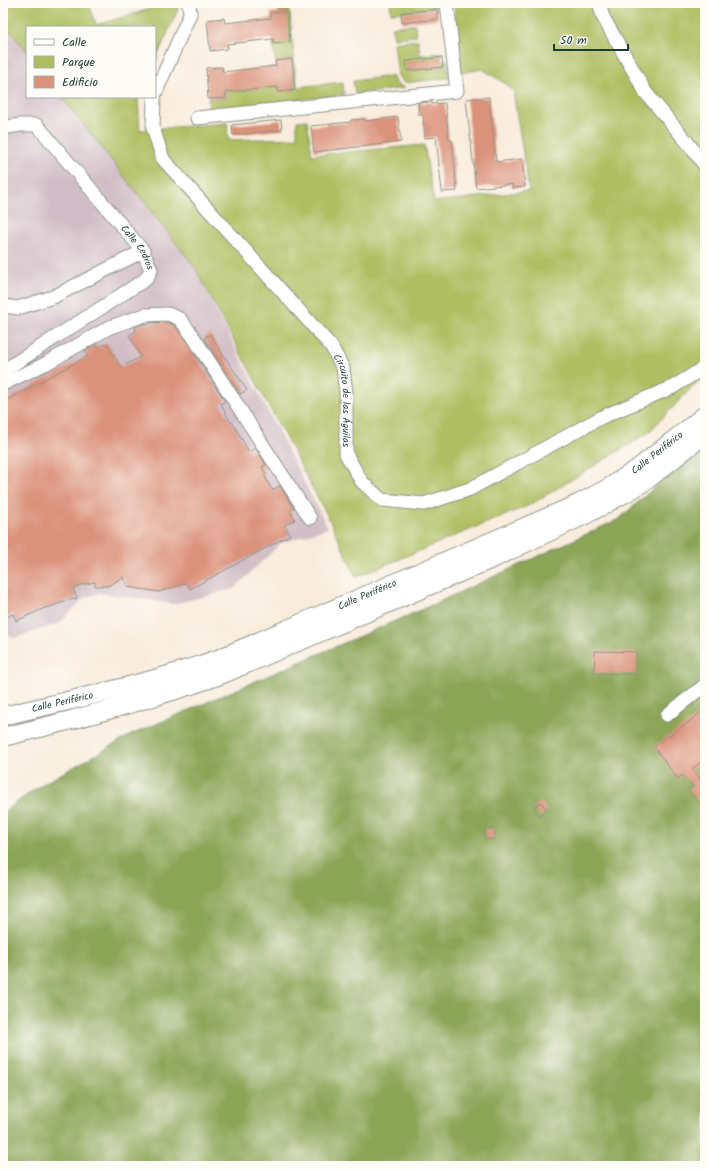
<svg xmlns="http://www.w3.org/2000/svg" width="708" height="1169" viewBox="0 0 708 1169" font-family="Kalam,sans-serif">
<rect width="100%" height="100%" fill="#fdfcf7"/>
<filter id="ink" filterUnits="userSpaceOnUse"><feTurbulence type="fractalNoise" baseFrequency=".025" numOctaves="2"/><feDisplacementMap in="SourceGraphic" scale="8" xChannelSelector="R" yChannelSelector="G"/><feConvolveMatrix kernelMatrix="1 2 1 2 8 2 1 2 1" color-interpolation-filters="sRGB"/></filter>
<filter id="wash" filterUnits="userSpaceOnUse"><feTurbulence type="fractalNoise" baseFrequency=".012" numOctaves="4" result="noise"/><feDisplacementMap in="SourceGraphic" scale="16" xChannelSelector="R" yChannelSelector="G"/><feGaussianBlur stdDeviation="0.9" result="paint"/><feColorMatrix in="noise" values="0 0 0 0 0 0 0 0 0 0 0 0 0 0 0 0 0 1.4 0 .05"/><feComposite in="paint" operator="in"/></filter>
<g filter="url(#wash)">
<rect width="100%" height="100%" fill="#f9ecdc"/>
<path fill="#d2bdc6" d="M3 29 12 33 27 52V97H62L193 265 328 528 281 543 234 589 174 604 99 593 84 598 60 623 15 638 3 633Z"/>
<g fill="#afbe61" stroke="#677e4a">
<path d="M3 3H89L96 25 167 4V3H181L155 61V27H27V52L12 33 3 29Z"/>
<path d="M390 3H441V7L391 13Z"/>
<path d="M454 3H705V374L648 433 530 505 356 577 330 521 194 266 62 97H139L138 99 140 130 227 123 228 140 297 138V121L307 120 312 155 424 145 434 202 529 191 513 91 506 84 482 69 461 73Z"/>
<path d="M289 6 297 87 343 82 344 95 209 109 208 99 226 98 225 92 278 87 279 92 295 90 292 59 275 61 273 44 290 42 287 11 279 12V7Z"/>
<path d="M415 24 416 36 394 38 392 27Z"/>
<path d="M418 40 420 55 441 53 442 57 406 61 407 71 443 67 442 61 447 60 449 78 404 83 398 76 394 43Z"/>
<path d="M392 76 396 84 405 88 355 94 353 81Z"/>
</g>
<path fill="#8ba557" stroke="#557146" d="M705 442V1166H3V812L41 785 133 734 425 608 619 519Z"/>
<g id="blocks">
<g fill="#db927a">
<path d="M437 9 438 19 402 23 401 13Z"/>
<path d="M287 11 290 42 273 44V39L227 44 228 49 210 51 207 20 224 18 225 23 271 18 270 13Z"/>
<path d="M442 57 443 67 407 71 406 61Z"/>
<path d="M292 59 295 90 278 92V87L225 92 226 98 208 99 206 68 222 67 223 72 276 66 275 61Z"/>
<path d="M489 97 496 162 522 159 525 187 512 188V184L476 188 466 99Z"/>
<path d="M432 102V104L445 103 449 140H452L457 191 442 192 436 137 425 138 423 115H419L418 103Z"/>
<path d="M398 117 401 142 314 152 311 126 351 122V120L365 119V121Z"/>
<path d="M281 120 282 130 233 135 232 125Z"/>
<path d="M167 322 175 326 185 340 225 401 221 404 231 423 232 422 249 452 256 448 266 465 262 467 266 474 264 475 272 490 280 486 294 508 290 511 295 520 285 525 290 535 190 589 186 583 159 592 128 587 123 577 108 586H95V582L81 585 73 589 77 598 64 601V602L47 608V607L16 621 13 614 3 619V402L88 356 85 350 96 344 97 348 107 343 121 367 141 357 129 335 136 331 135 327 146 323 147 325 151 323Z"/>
<path d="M210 334 224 356 247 390 240 394 204 338Z"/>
<path d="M595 651 637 652 636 674 594 673Z"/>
<path d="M705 710V759L692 769 705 786V810L688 789 693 786 682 775 678 779 654 747 668 735 669 736Z"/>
<path d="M541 802 547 810 539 816 533 807Z"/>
<path d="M485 829H494L495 839H485Z"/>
</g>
</g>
</g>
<g filter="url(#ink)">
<use href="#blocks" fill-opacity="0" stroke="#8c9488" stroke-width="1"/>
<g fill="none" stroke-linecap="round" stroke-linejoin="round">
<g stroke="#8c9488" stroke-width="15">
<g id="minor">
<path d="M599 3 603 17 646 93 688 143 705 166"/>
<path d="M155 94 190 14 189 3"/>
<path id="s1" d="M154 97 153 128 163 159 331 346 343 368 346 393V454L362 482 382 500 424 504 470 489 602 417 673 387 705 367"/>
<path d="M197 118 457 91 447 3"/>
<path id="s2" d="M3 128 20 125H37L143 251 151 270 146 279 3 371"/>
<path d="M3 306 18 308 53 297 143 251"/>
<path d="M3 384 45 364 110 327 145 315 168 314 180 319 192 335 310 518"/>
<path d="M667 715 705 685"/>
</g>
</g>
<g stroke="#8c9488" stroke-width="20">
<g id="highway">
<path id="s3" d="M3 716C75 699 148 684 218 659L578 504 608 488 637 469 705 415"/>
<path d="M3 737C78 719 151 700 223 674L494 558 587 514 629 491 647 480 705 434"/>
</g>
</g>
<use href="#minor" stroke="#fff" stroke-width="13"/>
<use href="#highway" stroke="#fff" stroke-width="18"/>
</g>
</g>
<g text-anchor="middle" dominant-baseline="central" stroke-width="3" stroke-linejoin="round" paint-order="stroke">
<g font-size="10" fill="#1f3d34" stroke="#fdfcf7">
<text stroke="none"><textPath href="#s2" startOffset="193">Calle Cedros</textPath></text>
<text stroke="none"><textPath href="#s1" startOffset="372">Circuito de las Águilas</textPath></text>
<text stroke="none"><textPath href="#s3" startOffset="709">Calle Periférico</textPath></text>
<text stroke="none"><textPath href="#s3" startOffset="385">Calle Periférico</textPath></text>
<text stroke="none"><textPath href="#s3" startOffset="61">Calle Periférico</textPath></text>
</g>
</g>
<rect width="708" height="1169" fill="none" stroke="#fdfcf7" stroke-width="16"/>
<rect x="26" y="26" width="130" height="72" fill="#fdfcf7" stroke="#a4b0a9"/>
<rect x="34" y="39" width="20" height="6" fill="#ffffff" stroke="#a4b0a9"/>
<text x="62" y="46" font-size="12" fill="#1f3d34">Calle</text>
<rect x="34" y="56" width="20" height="12" fill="#afbe61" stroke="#a4b0a9"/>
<text x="62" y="66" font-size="12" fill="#1f3d34">Parque</text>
<rect x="34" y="76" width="20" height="12" fill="#db927a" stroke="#a4b0a9"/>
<text x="62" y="86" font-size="12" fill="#1f3d34">Edificio</text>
<path d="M554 44v6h74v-6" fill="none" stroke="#1f3d34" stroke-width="2"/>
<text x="560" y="44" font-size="12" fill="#1f3d34" stroke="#fdfcf7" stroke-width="3" paint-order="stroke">50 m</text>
</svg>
